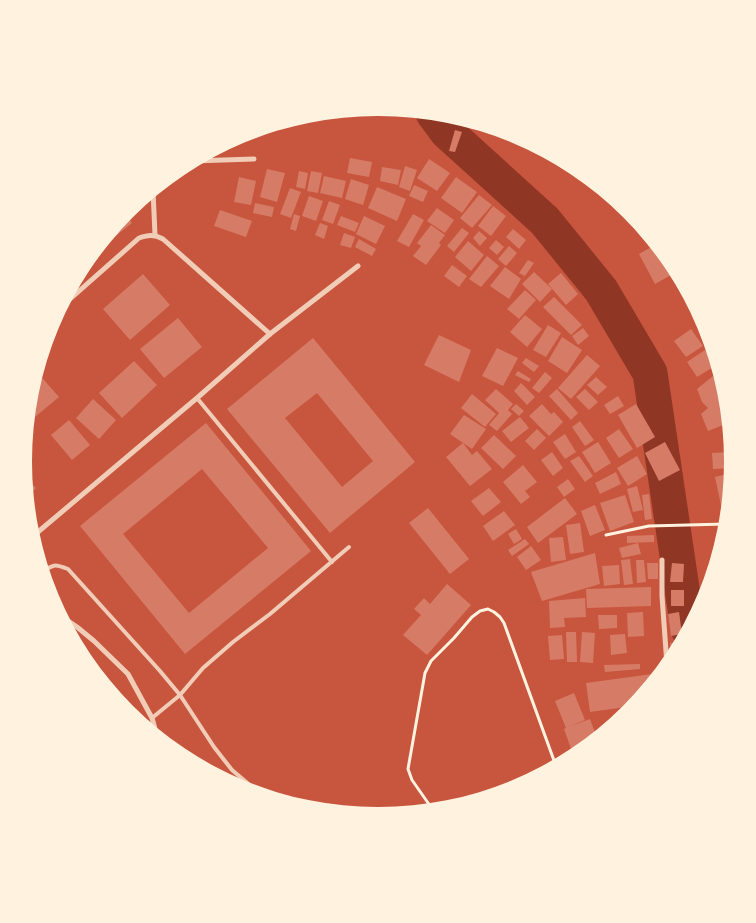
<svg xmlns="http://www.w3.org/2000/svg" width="756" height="923" viewBox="0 0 756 923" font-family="'Noto Sans',sans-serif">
<rect width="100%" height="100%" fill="#c8553d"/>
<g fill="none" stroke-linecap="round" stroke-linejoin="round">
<path stroke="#8f3625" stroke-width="35" d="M433 113 447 132 545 221 601 290 650 373 688 629"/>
</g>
<g fill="#d67c66" fill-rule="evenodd">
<path d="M455 130 462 132 455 152 449 151Z"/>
<path d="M350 158 372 162 369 177 347 173Z"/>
<path d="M429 159 450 173 437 191 417 178Z"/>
<path d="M405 166 417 170 410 191 399 187Z"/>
<path d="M382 167 401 170 398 185 380 181Z"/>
<path d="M267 169 285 173 277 202 260 197Z"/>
<path d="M299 171 308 173 305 189 296 187Z"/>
<path d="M311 171 322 173 318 193 307 191Z"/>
<path d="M324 176 346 181 342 198 320 193Z"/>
<path d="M239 177 256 181 251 205 234 202Z"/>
<path d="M456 177 477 192 462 213 441 198Z"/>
<path d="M351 179 369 185 363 205 345 199Z"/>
<path d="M414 185 428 191 423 202 409 196Z"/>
<path d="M377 187 406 199 397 221 368 208Z"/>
<path d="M290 188 301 192 291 218 280 214Z"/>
<path d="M479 195 492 205 472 228 460 218Z"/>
<path d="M309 196 323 201 316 221 302 216Z"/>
<path d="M329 201 340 205 333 224 322 220Z"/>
<path d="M255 203 274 207 272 217 253 213Z"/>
<path d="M493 206 506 216 491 236 478 226Z"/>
<path d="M437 208 454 220 445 233 427 221Z"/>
<path d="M220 210 252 221 246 237 214 226Z"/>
<path d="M125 214 132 223 112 239 109 234Z"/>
<path d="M294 214 300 216 296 231 290 229Z"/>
<path d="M413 214 424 220 409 247 397 241Z"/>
<path d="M341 216 359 223 355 232 337 225Z"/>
<path d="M364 216 385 226 376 244 356 234Z"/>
<path d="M320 223 328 226 324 239 315 235Z"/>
<path d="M431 225 445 235 439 243 441 245 426 265 413 256 421 246 417 243Z"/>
<path d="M462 228 469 233 454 252 447 246Z"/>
<path d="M513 229 526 240 519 249 506 237Z"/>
<path d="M479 231 487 238 480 246 473 238Z"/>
<path d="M344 233 355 237 351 248 340 245Z"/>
<path d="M359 239 376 249 372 256 355 247Z"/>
<path d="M496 240 504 247 497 255 489 248Z"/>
<path d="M468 241 484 255 471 271 455 257Z"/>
<path d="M655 245 671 275 655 284 639 254Z"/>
<path d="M509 246 517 253 506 266 498 259Z"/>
<path d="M487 256 499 266 481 287 469 279Z"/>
<path d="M528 260 534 263 525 276 519 273Z"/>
<path d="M452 265 467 276 459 287 444 276Z"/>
<path d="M505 267 521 279 509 299 490 286Z"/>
<path d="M534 272 552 289 540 302 522 284Z"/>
<path d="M561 273 578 294 566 305 548 284Z"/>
<path d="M143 274 170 305 130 340 103 309Z"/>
<path d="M525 290 536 300 519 319 507 309Z"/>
<path d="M554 297 582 325 571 335 543 307Z"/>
<path d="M525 315 542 329 527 347 510 332Z"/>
<path d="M178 318 202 347 164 378 140 349Z"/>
<path d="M548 325 561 333 546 357 533 350Z"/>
<path d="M583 328 589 336 578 345 572 336Z"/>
<path d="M691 329 703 346 686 357 674 341Z"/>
<path d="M439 335 471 350 459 382 424 365Z"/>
<path d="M562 337 582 350 567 373 548 361Z"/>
<path d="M313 338 415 462 330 533 227 409ZM317 393 373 461 342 487 285 418Z"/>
<path d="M497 348 518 358 503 386 482 376Z"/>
<path d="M705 350 715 366 697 377 687 362Z"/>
<path d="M587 355 600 366 571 399 558 388Z"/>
<path d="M526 358 539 366 534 372 522 363Z"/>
<path d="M134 361 157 385 122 418 99 393Z"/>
<path d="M518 371 531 379 529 382 515 375Z"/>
<path d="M37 372 59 397 35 417 29 410 31 392Z"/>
<path d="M545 372 552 378 539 393 532 388Z"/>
<path d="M713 376 723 385 725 393 727 409 725 412 728 423 708 431 701 414 708 408 702 402 697 389Z"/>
<path d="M596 377 607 387 598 395 587 385Z"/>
<path d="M521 383 535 397 527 405 514 391Z"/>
<path d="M496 389 513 404 508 410 512 414 497 431 489 425 499 413 485 400Z"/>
<path d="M557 389 578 413 571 420 549 396Z"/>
<path d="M585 389 598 402 589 410 576 397Z"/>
<path d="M472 394 496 414 485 427 461 408Z"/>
<path d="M618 396 624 406 610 414 604 405Z"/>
<path d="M93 399 116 420 99 439 76 418Z"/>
<path d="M516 404 524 411 519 416 511 409Z"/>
<path d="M542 404 551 414 554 412 563 422 549 436 529 416Z"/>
<path d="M636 404 655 437 637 448 618 415Z"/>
<path d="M464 415 486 429 472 449 450 434Z"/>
<path d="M520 417 529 428 511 442 502 431Z"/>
<path d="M69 420 90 445 72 460 51 435Z"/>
<path d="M580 421 594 440 585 446 572 427Z"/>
<path d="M206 423 311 551 185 654 80 526ZM202 469 268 548 189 613 123 534Z"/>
<path d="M537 429 546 438 534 450 525 441Z"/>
<path d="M619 429 633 449 619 458 606 438Z"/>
<path d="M565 434 576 452 565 459 553 442Z"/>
<path d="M494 435 516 456 503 469 481 448Z"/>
<path d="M598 442 611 463 595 473 582 452Z"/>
<path d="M665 442 680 470 659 481 645 453Z"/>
<path d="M463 443 472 455 477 451 492 469 470 486 446 457Z"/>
<path d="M552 452 563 468 553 476 541 460Z"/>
<path d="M731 452 732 468 713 469 712 453Z"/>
<path d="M579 456 593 476 585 482 570 461Z"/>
<path d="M637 456 647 474 628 486 617 468Z"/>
<path d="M523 465 537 482 525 491 530 497 521 504 503 482Z"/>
<path d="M616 472 621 484 600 494 595 483Z"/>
<path d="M731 473 728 509 722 510 715 477Z"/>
<path d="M25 477 36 488 27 497V493Z"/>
<path d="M568 479 575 489 564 497 557 487Z"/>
<path d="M637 486 643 510 633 512 627 489Z"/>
<path d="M489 488 501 502 483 516 471 501Z"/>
<path d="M649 494 652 519 645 520 642 495Z"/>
<path d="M625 495 634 522 610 531 600 503Z"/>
<path d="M565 498 577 514 538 543 527 527Z"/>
<path d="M595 505 605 530 590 536 581 511Z"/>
<path d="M428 508 469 559 450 574 409 523Z"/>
<path d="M727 510 726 522H723L722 511Z"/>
<path d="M504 511 515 525 493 541 483 526Z"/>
<path d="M580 523 584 552 570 554 566 525Z"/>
<path d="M516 529 522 539 514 544 508 534Z"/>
<path d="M654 535V542L627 543V536Z"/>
<path d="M563 537 566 560 551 562 549 538Z"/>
<path d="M525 539 529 544 512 556 508 550Z"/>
<path d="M638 543 641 554 622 558 619 548Z"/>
<path d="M531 546 541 560 526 570 517 557Z"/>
<path d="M595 553 600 584 542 601 531 572Z"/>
<path d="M630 559 633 584 624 585 621 560Z"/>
<path d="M636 560H644L646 582 637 583Z"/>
<path d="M647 563H658V579H648Z"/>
<path d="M672 563 684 564 683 582H670Z"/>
<path d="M619 565 620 584 604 586 602 566Z"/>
<path d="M447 584 471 605 427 655 403 635 421 615 414 609 424 598 430 604Z"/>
<path d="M651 587V606L587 608 586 589Z"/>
<rect x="671" y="590" width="13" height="16"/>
<path d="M585 598 586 617 564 618 565 627 550 628 549 601Z"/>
<path d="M643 612 644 636 628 637 627 613Z"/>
<path d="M679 612 682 634 671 636 668 614Z"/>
<path d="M598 615H617V628L599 629Z"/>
<path d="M566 632H576L577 662H567Z"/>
<path d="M582 632 595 633 593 663 580 662Z"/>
<path d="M625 634 627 653 611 655 610 635Z"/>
<path d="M562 635 564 659 550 660 548 636Z"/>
<path d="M681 642 672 659 670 643Z"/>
<path d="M640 664V669L605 672 604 665Z"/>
<path d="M652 674 653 682 633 706 590 712 586 683Z"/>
<path d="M574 693 585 720 568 727 590 719 597 738 574 757 564 729 566 728 555 701Z"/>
</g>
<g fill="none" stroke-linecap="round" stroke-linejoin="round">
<g stroke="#fff3e0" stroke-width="3">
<path d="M606 535 649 526 726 524"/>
<path d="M433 810 412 780 408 769 425 673 431 661 454 638 472 617 480 611 488 609 494 612 500 617 504 623 556 766"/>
</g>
<g stroke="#f1ccb7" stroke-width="4">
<path d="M197 398 332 562"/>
<path d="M43 571C55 564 55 564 68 569L160 671 180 695 214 747 232 770 259 793 264 795"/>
<path d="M152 718 180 695 203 668 233 642 270 614 349 547"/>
</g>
<g stroke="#f1ccb7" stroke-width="5">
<path d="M193 161 254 159"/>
<path d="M153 190 155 235"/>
<path d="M61 307 139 238C148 235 154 234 163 239L270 334"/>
<path d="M32 537 197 398 270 334 358 266"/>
<path d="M662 560V596L667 665"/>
<path d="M61 616 77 627 94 641 128 674 152 718 157 736"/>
</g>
</g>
<path d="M0 0H756V923H0ZM377 116H379A345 345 0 0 1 724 461V462A345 345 0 0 1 379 807H377A345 345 0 0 1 32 462V461A345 345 0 0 1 377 116Z" fill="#fff3e0" fill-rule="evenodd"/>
</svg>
